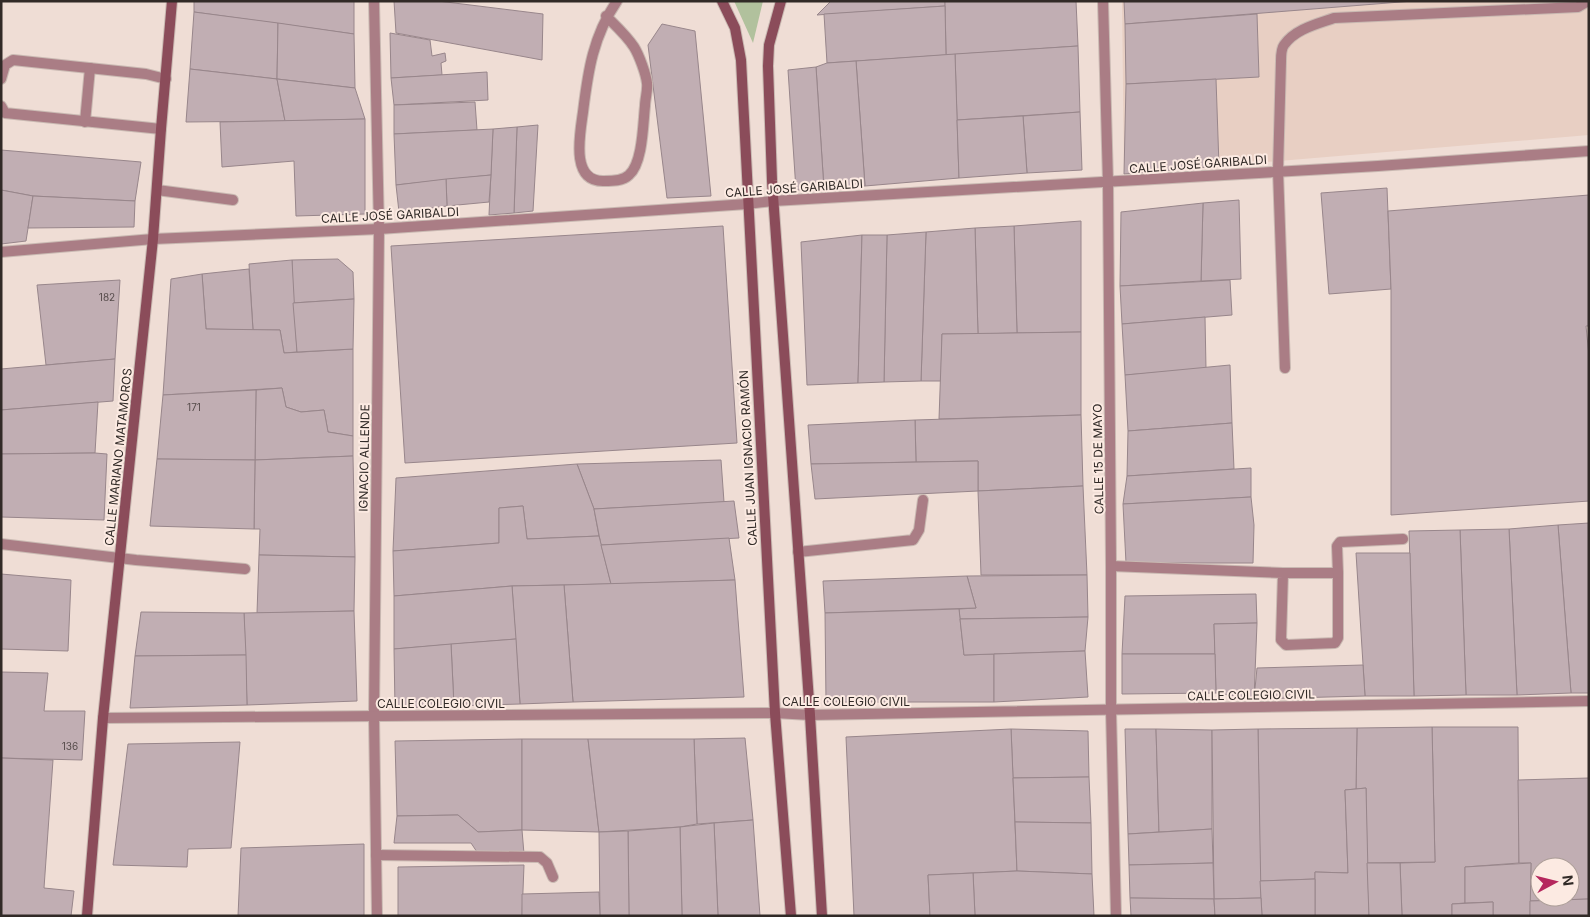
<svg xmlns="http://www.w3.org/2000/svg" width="1590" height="917" viewBox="0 0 1590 917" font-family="Inter,sans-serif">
<rect width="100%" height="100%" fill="#efddd5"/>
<path fill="#e8cfc3" d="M1122 1H1589V135L1124 174Z"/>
<path fill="#b1c19d" d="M734 1H763L753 43Z"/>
<g fill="#c1aeb3" stroke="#98868b" fill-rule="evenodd">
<path d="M194 1H354V34L194 12Z"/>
<path d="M394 1H438L543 14 542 60 396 33Z"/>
<path d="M831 1H945V6L817 15Z"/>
<path d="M945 1H1076L1078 46 946 55Z"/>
<path d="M1124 1H1413L1125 24Z"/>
<path d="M945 6 946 55 827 63 824 14Z"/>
<path d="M194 12 278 23 277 79 190 69Z"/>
<path d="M1257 14 1259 77 1126 84 1125 24Z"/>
<path d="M278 23 354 34 355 88 277 79Z"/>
<path d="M662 24 695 31 711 196 667 198 648 45Z"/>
<path d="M390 33 430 40 432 56 445 53 446 61 441 63 442 75 391 78Z"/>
<path d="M1078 46 1080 112 957 120 955 54Z"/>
<path d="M955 54 959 178 865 186 856 61Z"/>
<path d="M856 61 865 186 824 189 816 67 827 63Z"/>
<path d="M816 67 824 189 796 190 788 70Z"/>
<path d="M190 69 277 79 285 121 186 122Z"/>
<path d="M487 72 488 100 394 105 391 78Z"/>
<path d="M277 79 355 88 365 119 285 121Z"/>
<path d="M1216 79 1219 166 1124 174 1126 84Z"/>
<path d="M475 102 477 130 394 134V105Z"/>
<path d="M1080 112 1082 170 1027 173 1023 116Z"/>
<path d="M1023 116 1027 173 959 178 957 120Z"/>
<path d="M365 119V214L296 216 294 161 222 167 220 122Z"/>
<path d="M538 125 533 211 514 213 517 127Z"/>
<path d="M517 127 514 213 489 215 493 129Z"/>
<path d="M493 129 491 175 396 185 394 134Z"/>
<path d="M1 150 141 162 135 201 33 196 1 190Z"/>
<path d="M491 175 489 202 447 206 446 179Z"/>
<path d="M446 179 447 206 399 212 396 185Z"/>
<path d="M1387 188 1391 289 1329 294 1321 193Z"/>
<path d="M1 190 33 196 26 241 1 244Z"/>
<path d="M1589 195V326H1586L1589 356V501L1391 515V289L1388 211Z"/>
<path d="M33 196 135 201 134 227 28 228Z"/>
<path d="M1239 200 1241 279 1201 281 1203 203Z"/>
<path d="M1203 203 1201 281 1120 286 1121 212Z"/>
<path d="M1081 221V332L1017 333 1014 226Z"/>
<path d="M723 226 737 443 405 463 391 246Z"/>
<path d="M1014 226 1017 333 978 334 975 228Z"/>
<path d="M975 228 978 334H942L941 381H921L926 232Z"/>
<path d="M926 232 921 381 884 382 887 235Z"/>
<path d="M862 235 858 383 807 385 801 242Z"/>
<path d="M862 235H887L884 382 858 383Z"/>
<path d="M338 259 353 272 354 299 293 303 292 260Z"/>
<path d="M292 260 297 352 284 353 280 330H253L249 264Z"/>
<path d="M249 269 253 330 206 329 202 274Z"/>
<path d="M202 274 206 329 280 330 284 353 353 349V436L328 432 324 410 301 412 286 407 282 388 163 395 171 279Z"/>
<path d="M120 280 115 359 46 365 37 285Z"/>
<path d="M1230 280 1232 315 1122 324 1120 286Z"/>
<path d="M354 299 353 349 297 352 293 303Z"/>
<path d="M1205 317 1206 369 1125 375 1122 324Z"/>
<path d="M1081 332V415L939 419 942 334Z"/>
<path d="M115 359 113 401 1 410V369Z"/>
<path d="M1230 365 1232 423 1128 431 1125 375Z"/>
<path d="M282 388 286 407 301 412 324 410 328 432 353 436V456L255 460 256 390Z"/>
<path d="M256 390 255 460 157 459 163 395Z"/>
<path d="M98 402 95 453 1 454V410Z"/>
<path d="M1081 415 1083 486 978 491V461L916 462 915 420Z"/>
<path d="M915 420 916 462 811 464 808 425Z"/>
<path d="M1232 423 1234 469 1127 476 1128 431Z"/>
<path d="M95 453 107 454 104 520 1 517V454Z"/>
<path d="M353 456 355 557 259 555 260 529H254L255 460Z"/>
<path d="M157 459 255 460 254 529 150 526Z"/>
<path d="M721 460 724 502 594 509 577 464Z"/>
<path d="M978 461V491L815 499 811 464Z"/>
<path d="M577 464 594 509 599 536 527 539 523 506 499 508V543L393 551 396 478Z"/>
<path d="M1251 468V497L1123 504 1127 476Z"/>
<path d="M1083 486 1087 575H981L978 491Z"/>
<path d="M1251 497 1254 525 1253 563H1126L1123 504Z"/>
<path d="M734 501 739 538 601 545 594 509Z"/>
<path d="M523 506 527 539 599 536 611 584 512 586 394 596 393 551 499 543V508Z"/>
<path d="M1589 523V693H1571L1558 525Z"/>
<path d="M1558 525 1571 693 1517 695 1509 529Z"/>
<path d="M1509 529 1517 695H1466L1460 530Z"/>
<path d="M1460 530 1466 695 1414 696 1409 531Z"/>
<path d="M729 538 735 580 611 584 601 545Z"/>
<path d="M1356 553H1410L1414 696H1365Z"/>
<path d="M259 555 355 557 354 611 257 613Z"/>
<path d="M1 574 71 580 68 651 1 649Z"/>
<path d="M1087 575 1088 617 960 619 959 609 976 608 967 576Z"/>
<path d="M967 576 976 608 825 613 823 581Z"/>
<path d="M735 580 744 697 573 702 564 585Z"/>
<path d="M564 585 573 702 520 704 512 586Z"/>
<path d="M512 586 516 639 394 649V596Z"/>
<path d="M1256 594 1257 623 1214 624 1215 654H1122L1125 596Z"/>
<path d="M959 609 964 655 994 654V702H826L825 613Z"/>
<path d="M354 611 357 701 247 705 244 613Z"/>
<path d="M141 612 244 613 246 655 135 656Z"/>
<path d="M1088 617 1085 651 964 655 960 619Z"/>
<path d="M1257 623 1254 699 1216 693 1214 624Z"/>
<path d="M516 639 520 704 454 706 451 644Z"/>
<path d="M451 644 454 706 395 708 394 649Z"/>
<path d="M1085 651 1088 697 994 702V654Z"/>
<path d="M1122 654H1215L1216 693 1122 694Z"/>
<path d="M246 655 247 705 130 708 135 656Z"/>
<path d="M1363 665 1365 696 1254 699 1257 668Z"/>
<path d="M1 672 48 673 44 711H85L82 760 1 758Z"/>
<path d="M1432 727H1518L1519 863 1465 867V903L1452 904V916H1402L1400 863 1435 862Z"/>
<path d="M1432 727 1435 862 1367 863 1366 788 1356 789 1357 728Z"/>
<path d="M1357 728 1356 789 1345 790 1348 873 1315 872V879L1260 881 1258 729Z"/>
<path d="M1011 729 1088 731 1089 777 1013 778Z"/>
<path d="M1011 729 1017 871 928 875 930 916H854L846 737Z"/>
<path d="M1125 729H1156L1159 832 1128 834Z"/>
<path d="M1156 729 1212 730V829L1159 832Z"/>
<path d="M1258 729 1261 898 1214 899 1212 730Z"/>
<path d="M745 738 753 820 697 824 694 739Z"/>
<path d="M522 739V830L478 832 458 815 397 816 395 741Z"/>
<path d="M522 739H588L599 832 522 830Z"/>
<path d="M588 739H694L697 824 680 827 599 832Z"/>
<path d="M240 742 231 848 188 849 187 867 113 865 128 744Z"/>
<path d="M1 758 53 760 44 888 74 891 71 916H1Z"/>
<path d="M1089 777 1091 823 1015 822 1013 778Z"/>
<path d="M1589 778V899L1530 901 1531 863H1519L1518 780ZM1540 867H1570V897H1540Z"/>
<path d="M1366 788 1369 916H1315V872L1348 873 1345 790Z"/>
<path d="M458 815 478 832 522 830 524 854 479 855 471 843H394L397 816Z"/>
<path d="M753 820 760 916H718L714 823Z"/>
<path d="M1015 822 1091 823 1092 874 1017 871Z"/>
<path d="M714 823 718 916H682L680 827Z"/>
<path d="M680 827 682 916H629L628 831Z"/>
<path d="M1212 829 1213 863 1129 865 1128 834Z"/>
<path d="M628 831 629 916H600L599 832Z"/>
<path d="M364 844V916H238L241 848Z"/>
<path d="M1213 863 1214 899 1130 898 1129 865Z"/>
<path d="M1367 863H1400L1402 916H1369Z"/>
<path d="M1531 863 1530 916H1493V902L1465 903V867Z"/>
<path d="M524 865 522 916H398V867Z"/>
<path d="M1017 871 1092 874 1094 916H975L973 873Z"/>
<path d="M973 873 975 916H930L928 875Z"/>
<path d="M1315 879V916H1262L1260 881Z"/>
<path d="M599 892 600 916H522V894Z"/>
<path d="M1130 898 1214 899 1215 916H1131Z"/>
<path d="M1261 898 1262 916H1215L1214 899Z"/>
<path d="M1589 899V916H1530V901Z"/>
<path d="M1493 902V916H1452V904Z"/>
</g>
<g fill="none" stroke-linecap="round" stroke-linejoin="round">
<g stroke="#c9b9b2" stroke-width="12">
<g id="lane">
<path d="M606 16C616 26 627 36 634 47 639 55 646 74 647 83 648 90 645 99 645 106 643 123 643 163 629 175 623 181 612 181 604 181 570 182 580 134 583 112 588 71 593 36 617 1"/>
<path d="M1 79 5 65 13 60 146 74 166 79"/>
<path d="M1 106 5 113 161 129"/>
<path d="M85 122 90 68"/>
<path d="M157 190 233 200"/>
<path d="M1285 368 1278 171 1281 61C1281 56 1281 49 1284 45 1295 29 1317 24 1334 18L1578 7 1588 1"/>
<path d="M1 544 136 560 245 569"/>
<path d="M798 552 913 540 919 530 923 500"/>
<path d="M1111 566 1283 573H1338V638L1335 643 1286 645 1281 640 1283 573"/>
<path d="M1338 573 1337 546 1340 542 1403 539"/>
<path d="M376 855 540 857 547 863 553 877"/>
</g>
</g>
<g stroke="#c9b9b2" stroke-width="12">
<g id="street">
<path d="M374 1 379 229 374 716 377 916"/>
<path d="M1103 1 1108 182 1111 566V710L1116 916"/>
<path d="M1 252 153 239 379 229 747 204 773 201 1378 166 1589 151"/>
<path d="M103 718 775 713 810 715 1589 701"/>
</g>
</g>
<g stroke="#c9b9b2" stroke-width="12">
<g id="secondary">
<path d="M722 1 735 28 741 60 775 713 791 916"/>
<path d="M781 1 769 45 768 66 772 181 810 715 822 916"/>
<path d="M87 916 103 718 153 239 161 129 172 1"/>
</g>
</g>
<use href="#lane" stroke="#aa7d85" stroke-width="10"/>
<use href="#street" stroke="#aa7d85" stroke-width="10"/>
<use href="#secondary" stroke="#8b4c5a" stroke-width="10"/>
</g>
<g text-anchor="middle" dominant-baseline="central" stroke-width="4" stroke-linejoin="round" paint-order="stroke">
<g font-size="10" fill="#554b4a">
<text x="107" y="297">182</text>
<text x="194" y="407">171</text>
<text x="70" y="746">136</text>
</g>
<g font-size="12" fill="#312a27" stroke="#fceae2">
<text transform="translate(1198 164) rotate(-4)">CALLE JOSÉ GARIBALDI</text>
<text transform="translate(794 188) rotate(-4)">CALLE JOSÉ GARIBALDI</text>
<text transform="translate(390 215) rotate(-3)">CALLE JOSÉ GARIBALDI</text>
<text transform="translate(118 457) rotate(-84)">CALLE MARIANO MATAMOROS</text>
<text transform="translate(364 458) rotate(-89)">IGNACIO ALLENDE</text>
<text transform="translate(748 458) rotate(-93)">CALLE JUAN IGNACIO RAMÓN</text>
<text transform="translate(1098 459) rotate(-91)">CALLE 15 DE MAYO</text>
<text transform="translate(1251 695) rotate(-1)">CALLE COLEGIO CIVIL</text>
<text x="846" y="701">CALLE COLEGIO CIVIL</text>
<text x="441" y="703">CALLE COLEGIO CIVIL</text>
</g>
</g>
<rect width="1590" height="917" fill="none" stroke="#312a27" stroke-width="5"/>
<g transform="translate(1555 882) rotate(83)"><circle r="24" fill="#fceae2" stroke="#ab9d97"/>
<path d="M0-4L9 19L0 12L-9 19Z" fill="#b5275d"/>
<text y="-8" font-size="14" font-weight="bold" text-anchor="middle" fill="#312a27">N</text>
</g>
</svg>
